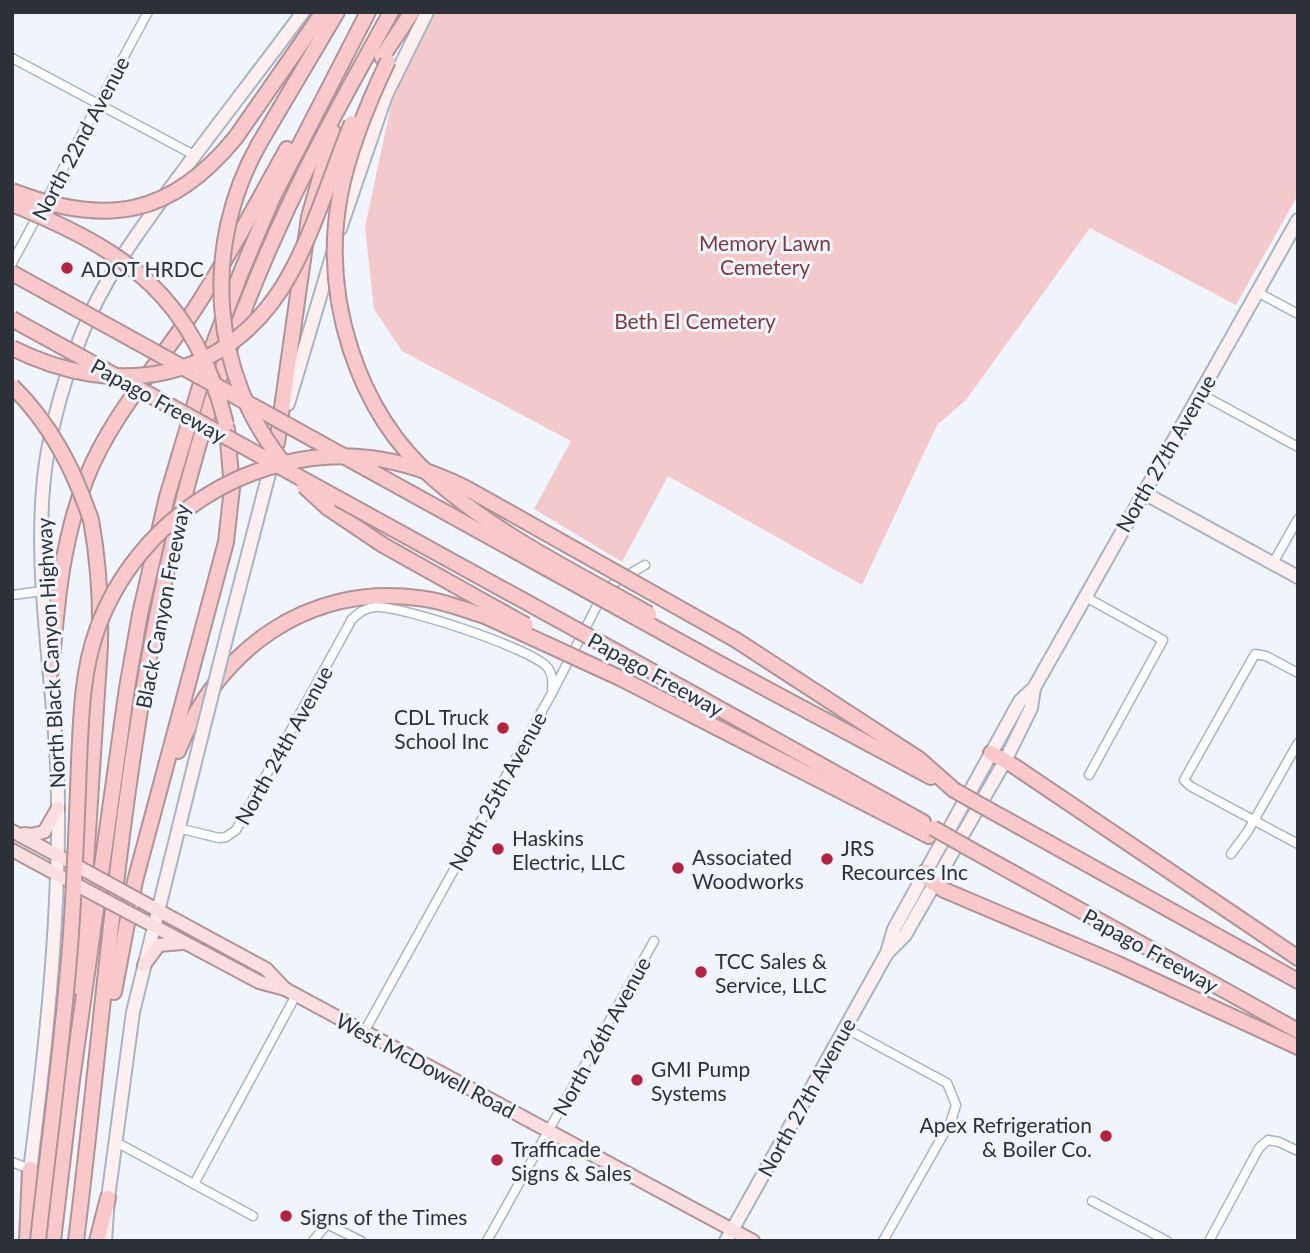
<svg xmlns="http://www.w3.org/2000/svg" width="1310" height="1253" viewBox="0 0 1310 1253" font-family="Lato,sans-serif">
<rect width="100%" height="100%" fill="#f0f5fc"/>
<path fill="#f4c9cb" d="M434 12H1298V195L1236 305 1090 228 966 400 937 425 862 585 668 476 622 562 534 509 571 441 402 351 374 309 365 227 394 91 409 59Z"/>
<g fill="none" stroke-linecap="round" stroke-linejoin="round">
<g stroke="#a7b4c3" stroke-width="11">
<g id="street">
<path d="M12 58 194 155"/>
<path d="M12 263 148 12"/>
<path d="M1257 292 1298 314"/>
<path d="M1199 393 1298 447"/>
<path d="M1273 563 1298 519"/>
<path d="M12 595 43 591"/>
<path d="M1084 596 1163 640 1089 775"/>
<path d="M1298 673 1266 656 1255 654 1184 780 1190 786 1298 844"/>
<path d="M178 828 219 838 226 837 236 830 352 619C360 612 365 608 375 607 400 605 534 649 548 668 552 674 553 681 552 688"/>
<path d="M1231 854 1248 831 1298 743"/>
<path d="M845 1028 947 1083 956 1105 951 1121 883 1241"/>
<path d="M364 1032 552 693 604 592 617 581 645 565"/>
<path d="M116 1142 253 1216"/>
<path d="M12 1162 30 1169"/>
<path d="M194 1184 296 995"/>
<path d="M1092 1201 1167 1241"/>
<path d="M313 1241 327 1224 361 1241"/>
<path d="M487 1241 654 941"/>
<path d="M1209 1241 1259 1148 1268 1140 1279 1142 1298 1151"/>
</g>
</g>
<g stroke="#a7b4c3" stroke-width="16">
<g id="secondary">
<path d="M340 229 386 95 427 12"/>
<path d="M288 404 333 253"/>
<path d="M1142 492 1298 577"/>
<path d="M228 631 272 462"/>
<path d="M888 952 905 935 1005 761 1031 708 1034 688"/>
<path d="M29 1178C45 1054 59 929 58 805 58 691 30 575 46 462 53 418 65 377 81 336 103 279 139 231 175 182 217 125 261 69 303 12"/>
<path d="M105 1241 108 1198 133 1012 201 738"/>
<path d="M726 1241 887 953 894 929 1020 701 1034 688 1298 220"/>
</g>
</g>
<g stroke="#b09397" stroke-width="16">
<g id="primary">
<path d="M12 831 75 865"/>
<path d="M24 834 31 835 44 832 58 808"/>
<path d="M12 850 73 883"/>
<path d="M139 900 266 969 285 989"/>
<path d="M137 917 259 982 285 989 753 1241"/>
<path d="M144 965 159 945 182 943"/>
</g>
</g>
<g stroke="#b09397" stroke-width="18">
<g id="highway">
<path d="M382 57 412 12"/>
<path d="M236 137 323 12"/>
<path d="M259 144 337 12"/>
<path d="M277 443 309 217 333 132"/>
<path d="M328 508 383 545 490 605"/>
<path d="M736 640 919 759 954 790"/>
<path d="M722 665 931 777"/>
<path d="M51 671C57 603 61 544 86 479 110 417 158 365 194 310 228 258 257 203 287 149"/>
<path d="M620 678 929 836"/>
<path d="M704 700 923 822"/>
<path d="M178 751C217 650 307 584 418 598 440 600 463 609 485 616"/>
<path d="M991 753 1014 766 1298 958"/>
<path d="M993 812 1298 981"/>
<path d="M970 849 1298 1031"/>
<path d="M925 872 929 880 944 890 1116 963 1298 1047"/>
<path d="M78 987 100 646C101 603 99 563 91 520"/>
<path d="M114 992 135 881 226 542 232 488 227 429"/>
<path d="M27 1241 30 1169"/>
<path d="M53 1241 72 1080 127 688 140 614 167 497 209 356 242 270 273 197 368 12"/>
<path d="M76 1241C109 976 123 704 198 447 226 348 265 251 311 160 336 110 364 61 391 12"/>
<path d="M97 1241 108 1198"/>
</g>
</g>
<use href="#street" stroke="#fff" stroke-width="8"/>
<use href="#secondary" stroke="#fdeeef" stroke-width="12"/>
<use href="#primary" stroke="#fbdedf" stroke-width="12"/>
<use href="#highway" stroke="#f8c8ca" stroke-width="14"/>
<g stroke="#a7b4c3" stroke-width="16" stroke-linecap="butt">
<path id="secondary-bridge" d="M201 738 228 631"/>
</g>
<g stroke="#b09397" stroke-width="16" stroke-linecap="butt">
<g id="primary-bridge">
<path d="M75 865 139 900"/>
<path d="M73 883 137 917"/>
</g>
</g>
<g stroke="#b09397" stroke-width="18" stroke-linecap="butt">
<g id="highway-bridge">
<path d="M388 61C368 103 349 148 340 195 321 296 356 411 434 479 498 535 576 573 649 614"/>
<path d="M259 144C201 247 210 375 286 466"/>
<path d="M12 191C106 227 171 217 236 137"/>
<path d="M12 204C129 252 193 296 226 424"/>
<path d="M12 273 722 665"/>
<path d="M12 319 704 700"/>
<path d="M12 348C116 400 229 383 289 276 314 231 332 172 352 123"/>
<path d="M12 386C51 424 74 470 91 520"/>
<path d="M304 486 328 508"/>
<path d="M490 605 526 625"/>
<path d="M485 616 620 678"/>
<path d="M954 790 993 812"/>
<path d="M933 828 970 849"/>
<path d="M38 1241C49 1138 64 1035 71 933 75 876 77 819 79 762 81 718 82 671 97 630 136 519 253 444 370 458 404 462 435 473 466 488L736 640"/>
</g>
</g>
<use href="#secondary-bridge" stroke="#fdeeef" stroke-width="12"/>
<use href="#primary-bridge" stroke="#fbdedf" stroke-width="12"/>
<use href="#highway-bridge" stroke="#f8c8ca" stroke-width="14"/>
</g>
<g fill="#b52343" stroke="#f0f5fc" stroke-width="2.5">
<circle cx="67" cy="268" r="7"/>
<circle cx="503" cy="728" r="7"/>
<circle cx="498" cy="849" r="7"/>
<circle cx="827" cy="859" r="7"/>
<circle cx="678" cy="868" r="7"/>
<circle cx="701" cy="972" r="7"/>
<circle cx="637" cy="1080" r="7"/>
<circle cx="1106" cy="1136" r="7"/>
<circle cx="497" cy="1160" r="7"/>
<circle cx="286" cy="1216" r="7"/>
</g>
<g text-anchor="middle" dominant-baseline="central" stroke-width="6" stroke-linejoin="round" paint-order="stroke">
<g font-size="21" fill="#2b3137" stroke="#f0f5fc">
<text transform="translate(80 138) rotate(-62)">North 22nd Avenue</text>
<text transform="translate(159 400) rotate(29)">Papago Freeway</text>
<text transform="translate(1165 453) rotate(-60)">North 27th Avenue</text>
<text transform="translate(162 606) rotate(-79)">Black Canyon Freeway</text>
<text transform="translate(50 653) rotate(-93)">North Black Canyon Highway</text>
<text transform="translate(656 674) rotate(29)">Papago Freeway</text>
<text transform="translate(283 745) rotate(-61)">North 24th Avenue</text>
<text transform="translate(497 791) rotate(-61)">North 25th Avenue</text>
<text transform="translate(1151 950) rotate(29)">Papago Freeway</text>
<text transform="translate(601 1036) rotate(-61)">North 26th Avenue</text>
<text transform="translate(426 1065) rotate(28)">West McDowell Road</text>
<text transform="translate(806 1097) rotate(-61)">North 27th Avenue</text>
</g>
<g font-size="21" fill="#7c3b42" stroke="#f0f5fc">
<text x="765" y="242">Memory Lawn<tspan x="765" dy="24">Cemetery</tspan></text>
<text x="695" y="320">Beth El Cemetery</text>
</g>
<g font-size="21" fill="#2b3137" stroke="#f0f5fc" text-anchor="start">
<text x="81" y="268">ADOT HRDC</text>
<text x="489" y="716" text-anchor="end">CDL Truck<tspan x="489" dy="24">School Inc</tspan></text>
<text x="512" y="837">Haskins<tspan x="512" dy="24">Electric, LLC</tspan></text>
<text x="841" y="847">JRS<tspan x="841" dy="24">Recources Inc</tspan></text>
<text x="692" y="856">Associated<tspan x="692" dy="24">Woodworks</tspan></text>
<text x="715" y="960">TCC Sales &amp;<tspan x="715" dy="24">Service, LLC</tspan></text>
<text x="651" y="1068">GMI Pump<tspan x="651" dy="24">Systems</tspan></text>
<text x="1092" y="1124" text-anchor="end">Apex Refrigeration<tspan x="1092" dy="24">&amp; Boiler Co.</tspan></text>
<text x="511" y="1148">Trafficade<tspan x="511" dy="24">Signs &amp; Sales</tspan></text>
<text x="300" y="1216">Signs of the Times</text>
</g>
</g>
<rect width="1310" height="1253" fill="none" stroke="#2b3137" stroke-width="28"/>
</svg>
